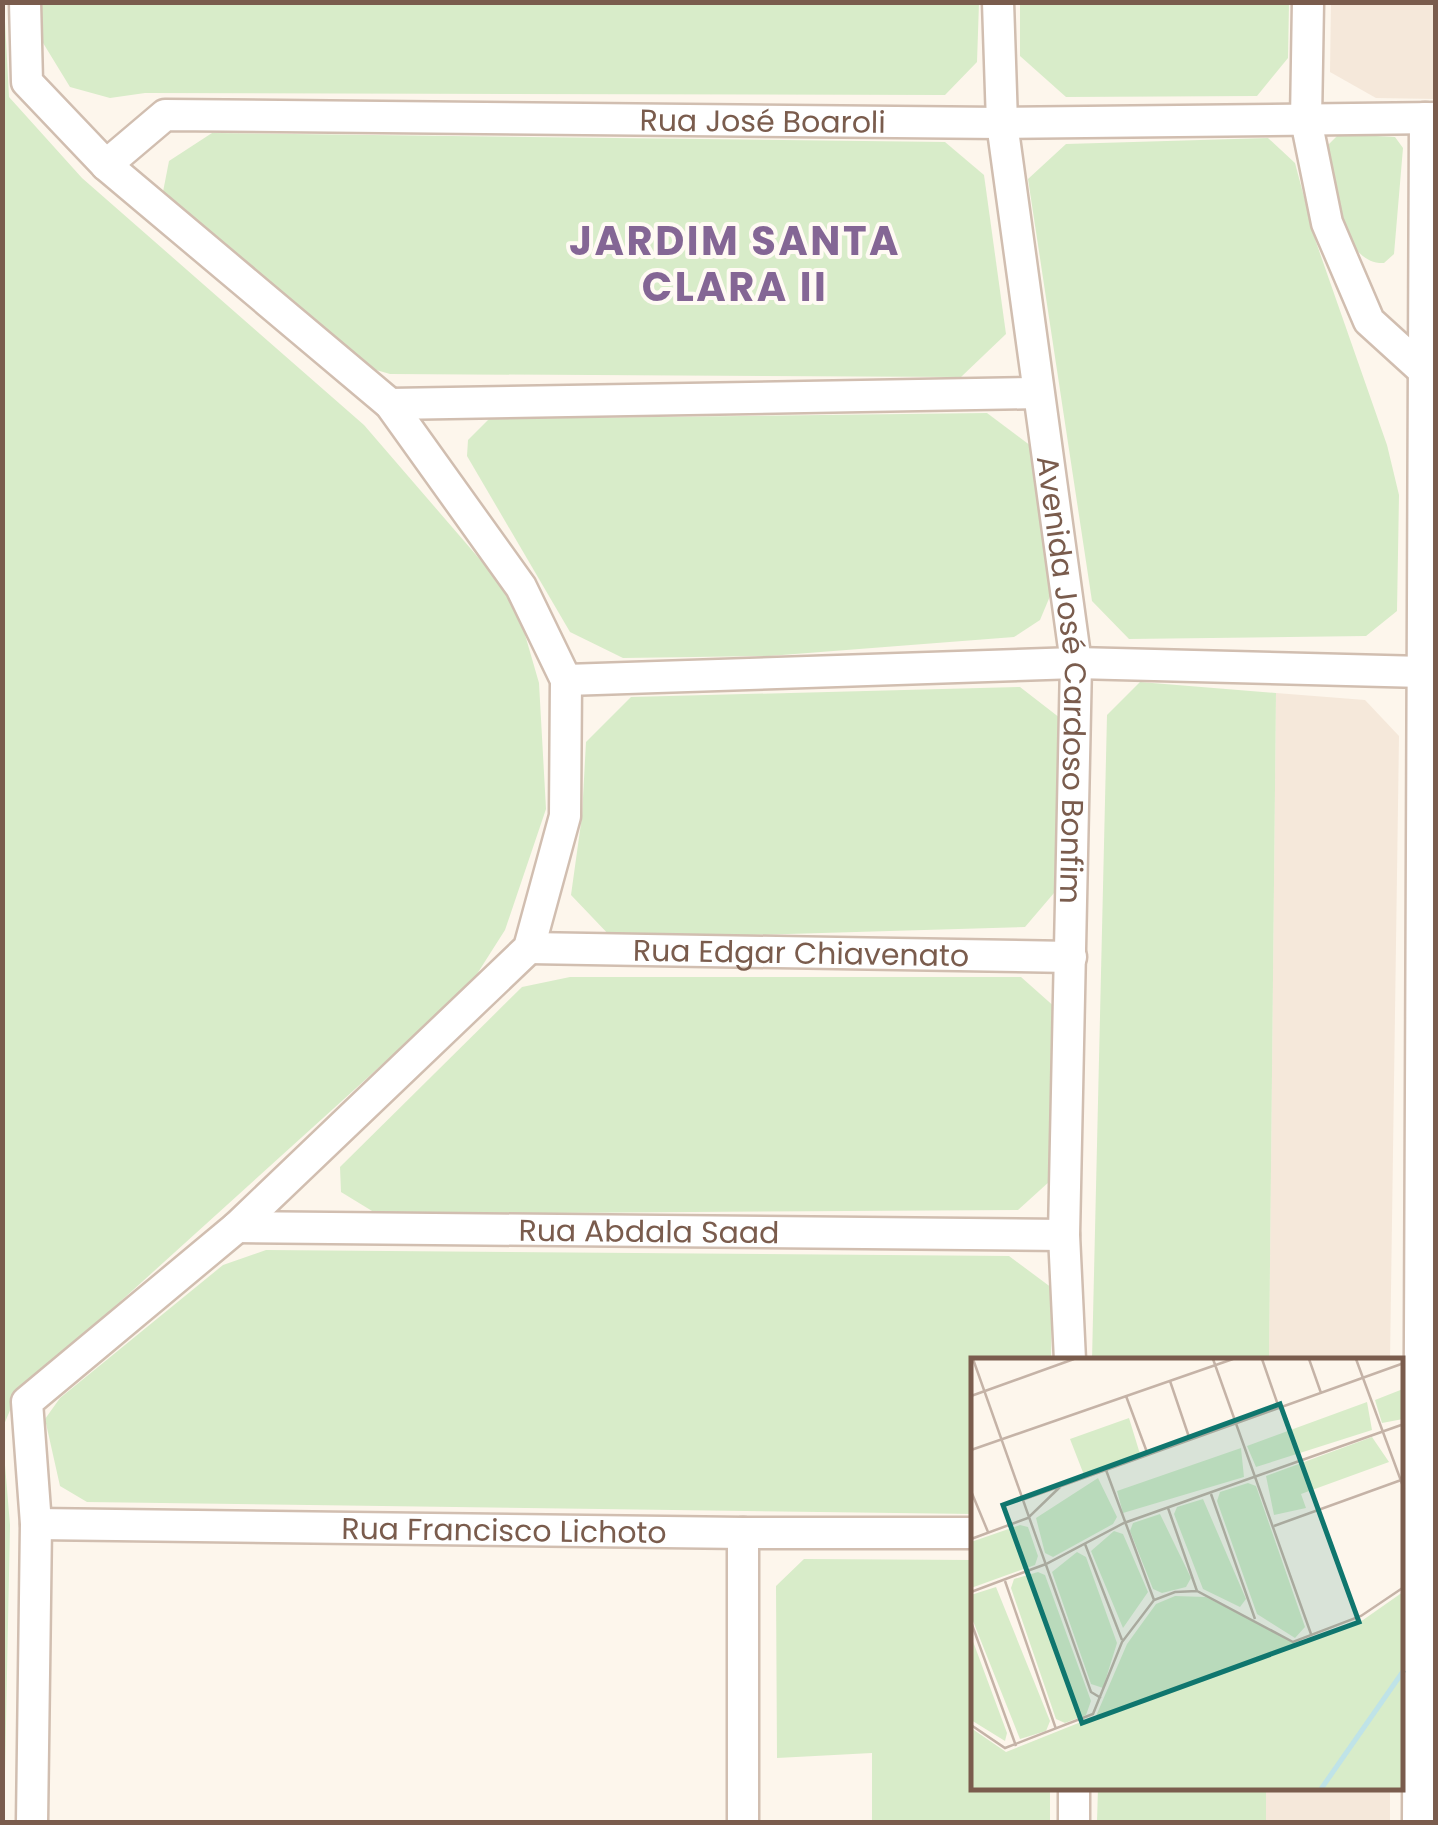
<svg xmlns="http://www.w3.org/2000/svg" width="1438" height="1825" viewBox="0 0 1438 1825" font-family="Poppins,sans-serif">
<rect width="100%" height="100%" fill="#fdf6ec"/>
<g fill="#f5e8da">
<path d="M1331 3H1435V99L1376 98 1330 72Z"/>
<path d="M1276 693 1365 700 1399 736 1390 1360H1269Z"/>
<rect x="1266" y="1788" width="124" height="34"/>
</g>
<g fill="#d8ecc9">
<path d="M4 2 9 97 82 178 364 425 515 600 539 683 546 809 505 930 470 985 16 1396 3 1427Z"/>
<path d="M39 3H979L977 62 945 95 145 93 110 98 70 87 40 38Z"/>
<path d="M1020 3H1289L1288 58 1257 96 1066 97 1020 56Z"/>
<path d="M212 133 945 142 984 175 1006 334 961 377 390 374 366 367 162 197 169 161Z"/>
<path d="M1339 134 1395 137 1403 148 1394 254 1384 263C1339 265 1334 180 1327 146Z"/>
<path d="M1268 138 1295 163 1316 242 1387 445 1399 495 1397 611 1366 636 1129 639 1092 601 1028 179 1066 144Z"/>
<path d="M987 413 1031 446 1053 589 1040 620 1014 637 769 656 623 658 570 632 467 456 468 440 489 419Z"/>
<path d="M1140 682 1276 693 1269 1360H1092L1107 715Z"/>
<path d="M1020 687 1060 718 1054 893 1025 927 613 939 571 895 582 816 586 742 631 697Z"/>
<path d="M570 977H1021L1057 1009 1050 1181 1018 1210 377 1214 341 1192 340 1167 522 987Z"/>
<path d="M266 1250 1009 1256 1052 1288 1051 1360H973V1514L87 1502 60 1486 45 1419 60 1398 223 1265Z"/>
<path d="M2 1429 10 1525 4 1822H2Z"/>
<path d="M804 1559 973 1560V1788H1050V1822H872V1753L777 1758 776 1586Z"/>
<path d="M1098 1788H1266V1822H1097Z"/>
</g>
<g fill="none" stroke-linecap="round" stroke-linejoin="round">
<g stroke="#d1beb0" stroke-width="35">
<g id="street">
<path d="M25 2 27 82 106 165 390 404 521 587 566 680 565 816 529 948 237 1227 27 1402 36 1524 32 1822"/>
<path id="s1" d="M998 2 1002 123 1076 663 1064 1235 1070 1360"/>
<path d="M1308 2 1306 120 1327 223 1369 321 1424 371"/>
<path id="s2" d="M106 165 165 115 1002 123 1436 118"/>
<path d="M390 404 1038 393"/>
<path d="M566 680 1076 663 1423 672"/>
<path id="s3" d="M529 948 1071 957"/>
<path id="s4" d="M237 1227 1064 1235"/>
<path id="s5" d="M36 1524 743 1533H973"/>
<path d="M743 1822V1533"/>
<path d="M1074 1822V1788"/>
<path d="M1418 1822 1425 118"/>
</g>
</g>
<use href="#street" stroke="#fff" stroke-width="30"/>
</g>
<g text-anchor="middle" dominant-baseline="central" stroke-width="8" stroke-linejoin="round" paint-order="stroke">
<g font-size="30" fill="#7a5c4d" stroke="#fffaf3">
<text stroke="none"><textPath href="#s2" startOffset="675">Rua José Boaroli</textPath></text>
<text stroke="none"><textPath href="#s1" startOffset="682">Avenida José Cardoso Bonfim</textPath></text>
<text stroke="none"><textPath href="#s3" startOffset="272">Rua Edgar Chiavenato</textPath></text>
<text stroke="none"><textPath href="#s4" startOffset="412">Rua Abdala Saad</textPath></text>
<text stroke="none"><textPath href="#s5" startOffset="468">Rua Francisco Lichoto</textPath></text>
</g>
<g font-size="40" font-weight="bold" letter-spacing="2.5" fill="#846695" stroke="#fffaf3">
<text x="735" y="241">JARDIM SANTA<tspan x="735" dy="46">CLARA II</tspan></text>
</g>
</g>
<g transform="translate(971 1358)">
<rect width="432" height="432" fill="#fdf6ec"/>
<path d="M432 31V61L411 65 404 42ZM396 44 401 72 285 109 276 88ZM158 60 169 96 113 117 99 81ZM401 79 418 104 330 136 335 150 303 157 295 118ZM270 90 273 119 152 155 146 133ZM127 120 146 159 142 166 82 199 74 195 65 160ZM277 125 285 128 334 269 324 280 286 256 246 143 249 134ZM232 141 275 241 269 249 232 231 203 156 206 149ZM189 156 220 220 215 229 191 235 182 231 159 173 162 165ZM49 167 57 169 67 198 64 207 0 230V184ZM143 173 152 176 177 234 152 270 120 193ZM106 194 115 199 146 285 132 330 120 326 81 214ZM67 214 74 217 120 343 115 357 94 365 85 361 40 230 43 221ZM25 229 79 363 75 373 49 381 0 258V237ZM432 234V431H0V370L35 394 125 358 156 286 185 246 204 238 235 239 327 286 392 262ZM0 278 36 375 34 383 0 362Z" fill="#d8ecc9"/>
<path fill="none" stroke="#bfe3e8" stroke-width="5" d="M350 431 433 312"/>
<path fill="none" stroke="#c5b3a7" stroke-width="2.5" d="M2 1 120 334 130 340M242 1 340 276M291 1 308 50M338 1 350 35M385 1 433 131M199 23 219 82M0 38 103 1M155 38 177 97M0 92 262 1M135 112 183 242M0 133 17 174M240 136 284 261M51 142 433 5M197 150 226 233M303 168 433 121M0 181 57 160 89 129M114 186 151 282M34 223 85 371M0 234 75 206 153 165 433 66M0 264 45 388M0 367 34 390 122 356 151 284 183 242 204 234 226 233 322 284 390 258 433 229"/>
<path fill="#0f766e" fill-opacity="0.15" stroke="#0f766e" stroke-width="5" d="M309 46 388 264 111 365 32 147Z"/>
<rect width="432" height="432" fill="none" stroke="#7a5c4d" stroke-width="5"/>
</g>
<rect width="1438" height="1825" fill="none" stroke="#7a5c4d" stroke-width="10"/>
</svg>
